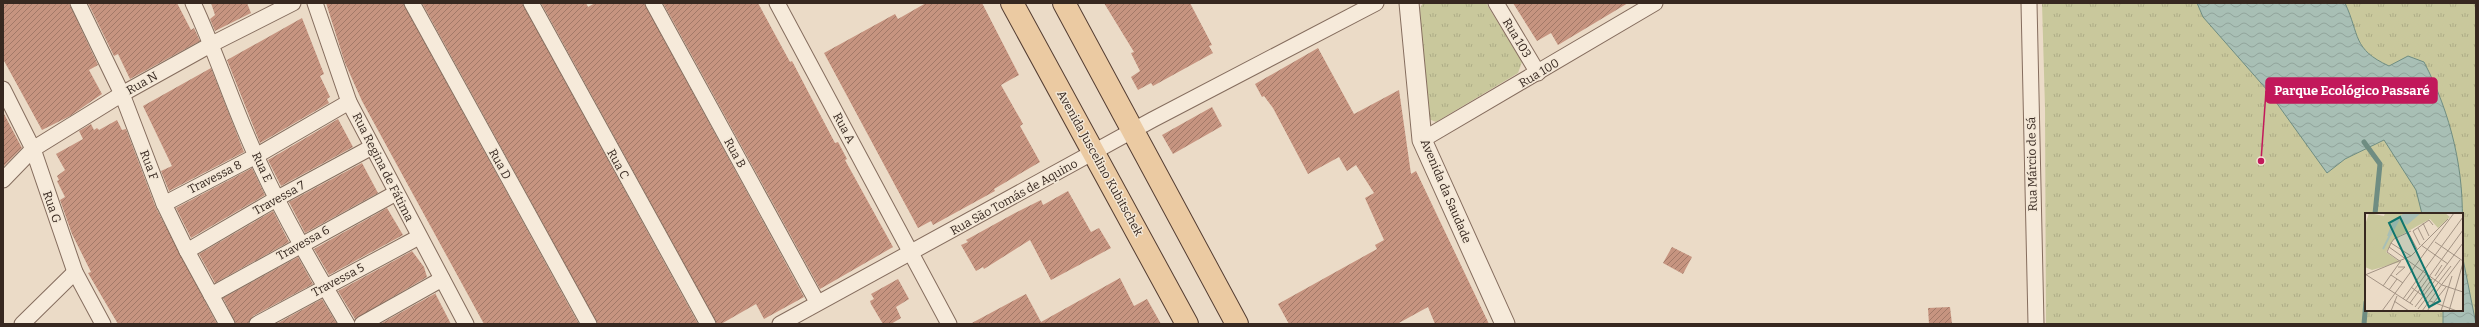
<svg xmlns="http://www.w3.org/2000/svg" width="2479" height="327" viewBox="0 0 2479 327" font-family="Bitter,serif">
<defs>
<pattern id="park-tufts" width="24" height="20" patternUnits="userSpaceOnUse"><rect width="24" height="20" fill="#c9c89c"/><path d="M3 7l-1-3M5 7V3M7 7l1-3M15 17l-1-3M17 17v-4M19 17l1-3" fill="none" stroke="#adac86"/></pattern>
<pattern id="water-waves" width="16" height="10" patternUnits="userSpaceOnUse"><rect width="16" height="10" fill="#a8bfb5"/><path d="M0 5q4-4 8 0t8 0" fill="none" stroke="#91a49b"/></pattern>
<pattern id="building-hatch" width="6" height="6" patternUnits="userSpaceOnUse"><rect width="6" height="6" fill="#c69480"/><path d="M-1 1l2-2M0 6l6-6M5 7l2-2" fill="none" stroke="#a27968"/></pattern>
</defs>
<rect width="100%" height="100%" fill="#ebdbc7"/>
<g fill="url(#park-tufts)" fill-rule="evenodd">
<path d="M1423 3H1486L1522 62 1518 73 1436 122 1426 118 1420 8Z"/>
<path d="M2042 3H2476V324H2046L2045 108ZM2366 214H2462V310H2366Z"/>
</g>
<g fill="url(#water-waves)" stroke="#6f8d82">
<path d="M2197 3H2345C2360 35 2352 49 2389 66L2408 56 2424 62C2451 114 2465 171 2462 231V214H2422L2416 190 2384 140 2345 159 2327 173 2268 91 2203 17Z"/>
<path d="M2462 254 2476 324H2443V310H2462Z"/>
</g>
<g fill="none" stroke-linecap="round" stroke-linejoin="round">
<g stroke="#6f8d82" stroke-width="5">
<path d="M2364 142 2380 164 2375 214"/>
<path d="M2364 324 2366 302"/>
</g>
</g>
<g fill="url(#building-hatch)">
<path d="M3 3H69L98 65 89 70 102 94 70 116 42 130 3 59Z"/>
<path d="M88 3H177L191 30 194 28 200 41 130 79 118 54 114 56Z"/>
<path d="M211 3H247L251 13 215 31 210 19 215 15Z"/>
<path d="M326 3H403L579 324H484L362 101 345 63Z"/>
<path d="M422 3H522L698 324H598Z"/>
<path d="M541 3H586L588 7 595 3H644L804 297 764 319 756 304 721 324H717Z"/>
<path d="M663 3H758L790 62 792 61 835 143 838 142 847 159 845 160 893 247 820 289Z"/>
<path d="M926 3H982L1019 75 1001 85 1023 124 1020 126 1040 162 994 189 995 191 933 225 931 221 918 228 824 53 895 14 898 19Z"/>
<path d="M1104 3H1190L1212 45 1209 46 1213 53 1153 86 1151 83 1138 90 1131 77 1140 71 1131 53 1134 52Z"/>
<path d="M1513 3H1628L1558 45 1551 33 1537 41Z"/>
<path d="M302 18 324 74 320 76 330 97 327 99 329 103 260 143 227 60Z"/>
<path d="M1318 48 1354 114 1399 90 1411 174 1416 171 1489 324H1435L1428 307 1397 324H1289L1278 304 1377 249 1375 245 1384 240 1365 198 1374 193 1356 165 1347 171 1339 157 1308 174 1273 108 1264 96 1262 97 1255 84Z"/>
<path d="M211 68 244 152 169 191 161 171 172 166 143 106Z"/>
<path d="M1212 107 1222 126 1173 154 1162 135Z"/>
<path d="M3 112 22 148 3 167Z"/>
<path d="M338 119 353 147 281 186 268 160Z"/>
<path d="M117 120 122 130 126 129 156 208 217 324H118L88 273 91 272 72 234 60 200 65 197 57 181 59 180 57 176 65 170 56 154 83 139 79 131 91 124 94 130 97 128 99 130Z"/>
<path d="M362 163 378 193 305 233 289 202Z"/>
<path d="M252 168 265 195 191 238 176 208Z"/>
<path d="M1068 191 1091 232 1099 228 1111 248 1051 280 1030 240 984 269 983 267 976 271 961 245 968 242 966 240 1015 213 1041 200 1043 205Z"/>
<path d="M387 208 403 235 329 275 314 249Z"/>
<path d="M273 211 289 242 215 283 199 254Z"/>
<path d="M1672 247 1692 257 1683 274 1663 263Z"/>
<path d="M412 251 424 267 427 277 355 319 338 291Z"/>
<path d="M298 257 313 284 253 316 248 324H236L223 298Z"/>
<path d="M1120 278 1134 306 1147 299 1161 324H970L1026 294 1041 322Z"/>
<path d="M898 279 909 299 896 307 901 318 891 324H883L871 304 870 301 874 299 871 294Z"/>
<path d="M435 293 451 324H380L436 293Z"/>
<path d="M322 299 337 324H276Z"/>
<path d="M1950 307 1952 324H1929L1928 308Z"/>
</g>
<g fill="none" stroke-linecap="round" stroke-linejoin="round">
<g stroke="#856d5e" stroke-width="17">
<g id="minor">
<path d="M78 3 122 94 164 204 187 251 227 324"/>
<path d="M193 3C217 54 233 107 257 158 283 215 315 270 347 324"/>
<path d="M315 3 349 102 466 324"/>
<path d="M412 3 589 324"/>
<path d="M531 3 708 324"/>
<path d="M653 3 817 302"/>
<path d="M777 3 949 324"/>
<path d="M1496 3 1538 73"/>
<path d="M2029 3 2036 324"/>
<path d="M3 89 33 149 75 272 103 324"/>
<path d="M1422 140 1655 3"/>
<path d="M3 180 33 149 122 94 212 44 293 3"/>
<path d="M164 204 256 156 349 102"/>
<path d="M187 251 276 199 372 147"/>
<path d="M211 295 396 193"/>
<path d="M22 324 75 272"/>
<path d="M257 324 419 237"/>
<path d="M362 324 442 279"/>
<path d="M780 324 1152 120 1376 3"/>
</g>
</g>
<g stroke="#856d5e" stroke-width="21">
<path id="tertiary" d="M1409 3 1422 140 1505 324"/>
</g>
<g stroke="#543d32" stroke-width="24">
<g id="primary">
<path d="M1012 3 1187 324"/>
<path d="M1064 3 1237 324"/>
</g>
</g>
<use href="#minor" stroke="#f6eada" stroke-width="15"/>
<use href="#tertiary" stroke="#f6eada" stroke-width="19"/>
<use href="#primary" stroke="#ebcaa2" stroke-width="22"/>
</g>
<g text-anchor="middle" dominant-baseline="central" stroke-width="3" stroke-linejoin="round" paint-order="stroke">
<g font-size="12" fill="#372820" stroke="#f3e7d6">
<text transform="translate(1517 38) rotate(59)">Rua 103</text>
<text transform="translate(1539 73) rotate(-31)">Rua 100</text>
<text transform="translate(142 83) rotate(-29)">Rua N</text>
<text transform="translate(844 128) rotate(62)">Rua A</text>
<text transform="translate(735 153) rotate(61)">Rua B</text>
<text transform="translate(1100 163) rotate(61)">Avenida Juscelino Kubitschek</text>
<text transform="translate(500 164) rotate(61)">Rua D</text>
<text transform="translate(618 164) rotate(61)">Rua C</text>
<text transform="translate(2032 164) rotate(-91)">Rua Márcio de Sá</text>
<text transform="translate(149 165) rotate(69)">Rua F</text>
<text transform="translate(262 167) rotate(65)">Rua E</text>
<text transform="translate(383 167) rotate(63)">Rua Regina de Fátima</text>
<text transform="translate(215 177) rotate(-27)">Travessa 8</text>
<text transform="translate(1446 191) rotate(67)">Avenida da Saudade</text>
<text transform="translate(1014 197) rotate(-29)">Rua São Tomás de Aquino</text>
<text transform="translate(279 198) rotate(-29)">Travessa 7</text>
<text transform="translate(52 207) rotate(71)">Rua G</text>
<text transform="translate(303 243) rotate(-29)">Travessa 6</text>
<text transform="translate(338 280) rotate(-28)">Travessa 5</text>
</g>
</g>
<g transform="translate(2365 213)">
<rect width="98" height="98" fill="#ebdbc7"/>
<path d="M4 0 19 3 20 0H80L85 4 73 15 65 6 29 26 21 39 35 49 7 57 0 54V12Z" fill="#c9c89c"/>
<path d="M5 19 14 23 0 50V28Z" fill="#c9c89c"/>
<path d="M39 0H56L42 12 35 6 26 23H22L27 10Z" fill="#a8bfb5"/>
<path fill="none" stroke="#a8bfb5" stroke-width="2" d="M18 36 25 22"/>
<path fill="none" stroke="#a39384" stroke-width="1" d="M58 10 64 23M53 15 59 27M43 19 52 36M70 29 98 48M26 30 29 26 46 18M55 32 48 18 64 7 68 12M56 32 83 51M24 34 77 72 98 79M36 49 22 39 26 30 46 43M0 61 48 92M0 62 46 43 83 6M26 62 38 70M31 62 40 54H33M70 63 77 52M18 73 35 49M46 74 58 83M24 77 32 66M56 81 67 66M38 86 98 4M29 88 44 98M41 88 61 61M65 88 92 98M45 90 98 17M50 94 98 30M53 96 86 53M17 98 89 0M26 98 32 83M57 98 95 47M62 98 81 74M76 98 87 63M84 98 98 50"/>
<path fill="#0f766e" fill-opacity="0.15" stroke="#0f766e" stroke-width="2" d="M35 4 75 88 64 94 24 10Z"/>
<rect width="98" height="98" fill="none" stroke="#372820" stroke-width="2"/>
</g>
<path fill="none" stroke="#c2185b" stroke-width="1.5" d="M2261 161L2266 91"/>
<circle fill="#c2185b" stroke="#f3e7d6" stroke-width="1.5" cx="2261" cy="161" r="4"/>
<rect fill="#c2185b" stroke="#c2185b" stroke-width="1.5" x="2266" y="78" width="171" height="25" rx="4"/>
<g font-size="13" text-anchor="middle" font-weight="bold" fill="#fff">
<text x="2352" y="95">Parque Ecológico Passaré</text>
</g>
<rect width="2479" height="327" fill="none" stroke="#372820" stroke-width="8"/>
</svg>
